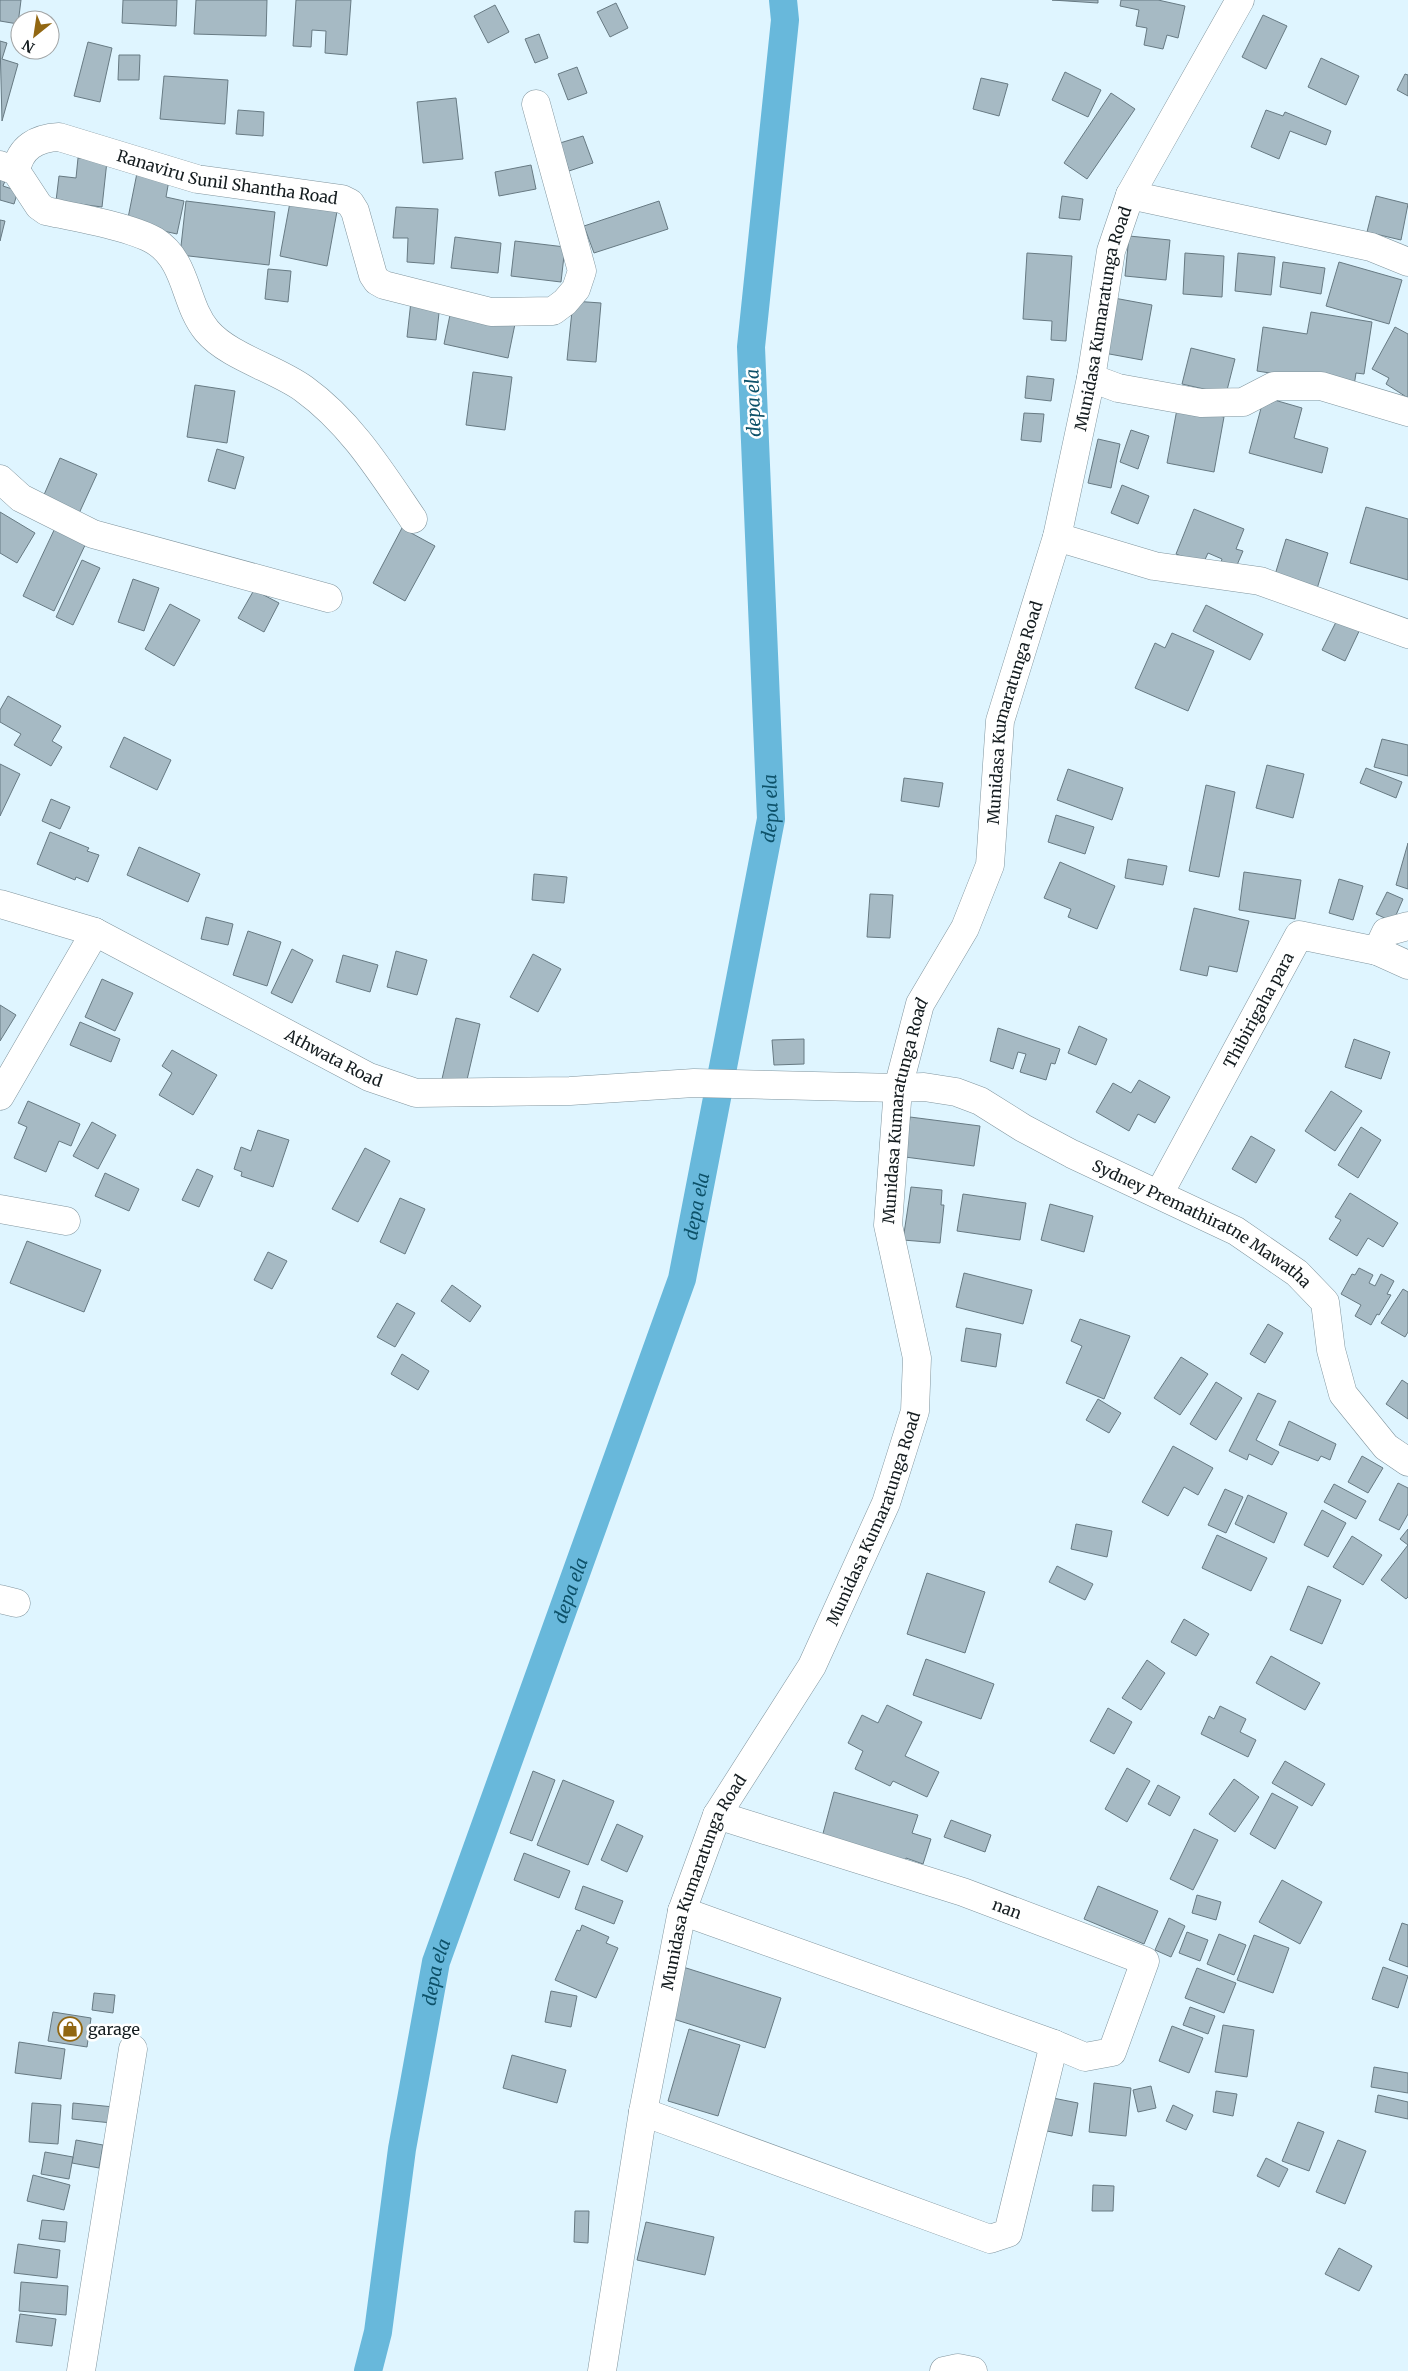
<svg xmlns="http://www.w3.org/2000/svg" width="1408" height="2371" viewBox="0 0 1408 2371" font-family="Merriweather,serif">
<rect width="100%" height="100%" fill="#dff5ff"/>
<g fill="none" stroke-linecap="round" stroke-linejoin="round">
<path stroke="#68b8db" stroke-width="28" id="s1" d="M368 2371 378 2332 402 2149 436 1962 682 1279 771 819 751 347 785 20 783 0"/>
</g>
<g fill="#a6bac4" stroke="#677a83">
<path d="M0 0H21L18 24 0 21Z"/>
<path d="M123 0H177L176 26 122 23Z"/>
<path d="M196 0H267L266 36 194 34Z"/>
<path d="M296 0H351L347 55 325 53 326 31 312 30 311 47 293 46Z"/>
<path d="M1052 0H1098V3Z"/>
<path d="M1121 0H1158L1185 6 1178 38 1167 35 1163 49 1144 45 1147 28 1136 26 1139 10 1120 6Z"/>
<path d="M616 3 628 28 610 37 597 12Z"/>
<path d="M495 5 509 32 488 43 474 16Z"/>
<path d="M1263 15 1287 26 1266 69 1242 57Z"/>
<path d="M539 34 548 58 535 63 525 39Z"/>
<path d="M0 41 7 43 2 59 18 64 2 121Z"/>
<path d="M88 42 112 48 100 102 74 96Z"/>
<path d="M119 55H140L139 80H118Z"/>
<path d="M1321 58 1359 76 1346 105 1308 87Z"/>
<path d="M577 67 587 93 568 100 558 74Z"/>
<path d="M1065 72 1101 90 1088 117 1052 100Z"/>
<path d="M1405 74 1408 75V96L1397 90Z"/>
<path d="M164 76 228 80 225 124 160 119Z"/>
<path d="M981 78 1008 84 999 116 973 109Z"/>
<path d="M1111 93 1135 109 1087 179 1064 163Z"/>
<path d="M456 98 463 159 423 163 417 102Z"/>
<path d="M238 110 264 112 263 136 236 134Z"/>
<path d="M1266 110 1283 116 1285 112 1331 131 1326 145 1290 131 1279 159 1251 147Z"/>
<path d="M583 136 593 163 569 171 560 143Z"/>
<path d="M78 158 107 161 102 207 56 201 59 176 76 178Z"/>
<path d="M531 165 536 189 499 196 495 172Z"/>
<path d="M137 173 169 180 166 197 184 201 177 234 127 223Z"/>
<path d="M0 174 7 176 3 186 18 191 14 204 0 200Z"/>
<path d="M1062 196 1083 199 1080 220 1059 218Z"/>
<path d="M1376 196 1408 204 1401 240 1367 232Z"/>
<path d="M291 197 338 206 327 266 280 256Z"/>
<path d="M186 201 275 212 269 265 180 255Z"/>
<path d="M659 201 668 229 594 253 584 226Z"/>
<path d="M396 207 438 209 434 264 407 262 408 238H393Z"/>
<path d="M0 220 5 221 0 241Z"/>
<path d="M1129 236 1170 240 1166 280 1125 276Z"/>
<path d="M455 237 501 243 498 273 451 268Z"/>
<path d="M515 241 565 247 561 282 511 276Z"/>
<path d="M1027 253 1072 256 1066 341 1051 340 1052 321 1023 319Z"/>
<path d="M1185 253 1224 256 1222 297 1183 294Z"/>
<path d="M1238 253 1275 257 1271 295 1235 291Z"/>
<path d="M1283 262 1325 268 1321 294 1280 287Z"/>
<path d="M1339 262 1402 280 1389 324 1326 306Z"/>
<path d="M268 269 291 271 288 302 265 299Z"/>
<path d="M1114 298 1152 305 1142 360 1104 353Z"/>
<path d="M411 301 440 304 436 340 407 337Z"/>
<path d="M573 301 601 303 596 362 567 360Z"/>
<path d="M451 310 515 324 508 358 444 344Z"/>
<path d="M1311 312 1372 322 1364 374 1356 373 1354 386 1257 371 1263 327 1307 334Z"/>
<path d="M1395 327 1408 334V398L1386 384 1389 378 1372 369Z"/>
<path d="M1191 348 1235 359 1226 394 1182 384Z"/>
<path d="M473 372 512 377 505 430 466 425Z"/>
<path d="M1027 376 1054 379 1051 401 1025 398Z"/>
<path d="M195 385 235 391 227 443 187 437Z"/>
<path d="M1264 397 1302 408 1294 438 1328 448 1322 473 1249 453Z"/>
<path d="M1177 409 1224 417 1214 472 1167 463Z"/>
<path d="M1024 413 1044 414 1041 442 1021 440Z"/>
<path d="M1131 430 1149 436 1138 469 1120 462Z"/>
<path d="M1098 439 1120 444 1111 488 1088 483Z"/>
<path d="M217 449 244 457 235 489 208 481Z"/>
<path d="M60 458 97 474 76 520 40 504Z"/>
<path d="M1122 485 1149 496 1138 524 1111 513Z"/>
<path d="M1366 507 1408 519V580L1350 563Z"/>
<path d="M1194 509 1244 529 1236 549 1243 551 1234 572 1220 566 1222 559 1208 553 1203 564 1176 554Z"/>
<path d="M0 512 35 533 17 563 0 553Z"/>
<path d="M56 526 87 541 54 611 23 596Z"/>
<path d="M402 528 435 546 405 601 373 583Z"/>
<path d="M1286 539 1328 553 1316 592 1274 578Z"/>
<path d="M82 560 100 568 73 625 56 617Z"/>
<path d="M133 579 159 588 144 631 118 622Z"/>
<path d="M254 590 279 603 264 632 238 618Z"/>
<path d="M170 604 200 620 174 666 145 649Z"/>
<path d="M1206 605 1263 634 1250 660 1193 631Z"/>
<path d="M1340 614 1362 625 1345 661 1322 650Z"/>
<path d="M1172 633 1214 651 1188 711 1135 688 1155 643 1165 648Z"/>
<path d="M8 696 61 726 52 741 62 747 51 766 14 745 21 734 0 722V710Z"/>
<path d="M124 737 171 760 157 790 110 767Z"/>
<path d="M1382 739 1408 745V776L1374 767Z"/>
<path d="M0 764 20 774 0 816Z"/>
<path d="M1267 765 1304 774 1293 818 1256 808Z"/>
<path d="M1366 768 1402 782 1396 798 1360 783Z"/>
<path d="M1068 769 1123 788 1112 820 1057 800Z"/>
<path d="M904 778 943 783 939 807 901 801Z"/>
<path d="M1206 785 1235 792 1219 877 1189 871Z"/>
<path d="M51 799 70 807 60 829 42 821Z"/>
<path d="M1056 815 1094 827 1085 854 1048 842Z"/>
<path d="M50 832 89 848 87 851 99 855 88 882 76 877 75 880 37 864Z"/>
<path d="M1408 843V889L1396 885Z"/>
<path d="M139 847 200 874 188 902 127 875Z"/>
<path d="M1128 859 1167 866 1163 885 1125 878Z"/>
<path d="M1060 862 1115 886 1097 929 1068 917 1071 909 1044 898Z"/>
<path d="M1244 872 1301 880 1295 919 1239 910Z"/>
<path d="M534 874 567 877 564 903 532 900Z"/>
<path d="M1339 879 1363 886 1353 920 1329 913Z"/>
<path d="M1387 892 1403 899 1393 922 1376 914Z"/>
<path d="M870 894 893 895 890 938 867 937Z"/>
<path d="M1194 908 1249 921 1237 972 1209 966 1207 976 1180 970Z"/>
<path d="M206 917 233 924 228 945 201 939Z"/>
<path d="M248 931 281 942 267 986 233 975Z"/>
<path d="M292 949 313 960 292 1003 271 993Z"/>
<path d="M396 951 427 960 417 995 387 987Z"/>
<path d="M533 954 561 969 538 1012 510 997Z"/>
<path d="M343 955 378 965 370 992 336 982Z"/>
<path d="M102 979 133 993 115 1031 85 1017Z"/>
<path d="M0 1005 16 1015 0 1041Z"/>
<path d="M456 1018 480 1024 466 1084 442 1079Z"/>
<path d="M80 1022 120 1039 111 1062 70 1045Z"/>
<path d="M1079 1026 1107 1039 1096 1065 1068 1053Z"/>
<path d="M998 1028 1060 1049 1055 1064 1051 1063 1046 1080 1020 1072 1026 1054 1018 1052 1013 1069 990 1061Z"/>
<path d="M804 1039V1064L774 1065 772 1040Z"/>
<path d="M1354 1039 1390 1052 1381 1079 1345 1067Z"/>
<path d="M172 1050 217 1075 193 1115 159 1095 172 1073 162 1066Z"/>
<path d="M1139 1080 1170 1097 1155 1123 1138 1114 1129 1131 1096 1112 1113 1083 1131 1093Z"/>
<path d="M1331 1091 1362 1111 1335 1151 1305 1131Z"/>
<path d="M28 1101 80 1124 71 1146 59 1141 46 1172 14 1158 27 1127 18 1123Z"/>
<path d="M910 1117 980 1126 974 1166 905 1157Z"/>
<path d="M92 1122 116 1135 98 1169 73 1156Z"/>
<path d="M1361 1127 1381 1140 1358 1178 1338 1165Z"/>
<path d="M258 1130 289 1140 273 1187 241 1176 242 1172 234 1169 241 1147 251 1151Z"/>
<path d="M1251 1136 1275 1150 1256 1183 1232 1169Z"/>
<path d="M365 1148 390 1161 358 1222 332 1209Z"/>
<path d="M197 1169 213 1176 199 1207 182 1200Z"/>
<path d="M105 1173 139 1189 129 1211 95 1196Z"/>
<path d="M911 1187 942 1190 941 1205H944L940 1243 903 1240Z"/>
<path d="M1350 1193 1398 1223 1383 1247 1368 1238 1357 1256 1329 1239 1341 1220 1335 1217Z"/>
<path d="M963 1194 1026 1203 1020 1240 957 1231Z"/>
<path d="M400 1198 425 1209 405 1254 380 1242Z"/>
<path d="M1050 1204 1093 1216 1084 1252 1041 1240Z"/>
<path d="M27 1241 101 1270 84 1312 10 1283Z"/>
<path d="M268 1252 287 1261 272 1289 254 1280Z"/>
<path d="M1359 1268 1373 1275 1369 1283 1375 1286 1381 1274 1394 1281 1387 1294 1391 1295 1379 1315 1377 1314 1371 1325 1355 1316 1361 1305 1341 1294 1352 1274 1355 1275Z"/>
<path d="M964 1273 1032 1290 1023 1324 956 1307Z"/>
<path d="M452 1285 481 1306 470 1322 441 1301Z"/>
<path d="M1403 1289 1408 1292V1332L1405 1337 1381 1323Z"/>
<path d="M397 1303 415 1313 395 1347 377 1337Z"/>
<path d="M1080 1319 1130 1336 1104 1399 1066 1383 1082 1346 1071 1341Z"/>
<path d="M1268 1324 1283 1333 1265 1363 1250 1354Z"/>
<path d="M966 1328 1001 1334 996 1367 961 1361Z"/>
<path d="M402 1354 429 1371 418 1390 391 1374Z"/>
<path d="M1181 1357 1208 1374 1180 1415 1154 1398Z"/>
<path d="M1402 1380 1408 1384V1419L1386 1404Z"/>
<path d="M1216 1382 1242 1398 1216 1440 1190 1424Z"/>
<path d="M1258 1393 1276 1401 1256 1440 1279 1452 1272 1465 1249 1454 1247 1460 1229 1451Z"/>
<path d="M1098 1399 1121 1413 1109 1433 1086 1420Z"/>
<path d="M1289 1421 1336 1444 1330 1460 1321 1456 1318 1461 1279 1445Z"/>
<path d="M1173 1446 1213 1468 1198 1495 1184 1487 1168 1516 1142 1502Z"/>
<path d="M1362 1456 1383 1468 1368 1493 1348 1482Z"/>
<path d="M1398 1483 1408 1488V1514L1399 1530 1379 1520Z"/>
<path d="M1334 1484 1366 1501 1356 1519 1324 1502Z"/>
<path d="M1225 1489 1243 1497 1226 1533 1208 1525Z"/>
<path d="M1248 1495 1287 1513 1274 1543 1235 1524Z"/>
<path d="M1322 1510 1346 1523 1328 1557 1304 1545Z"/>
<path d="M1076 1524 1112 1531 1107 1557 1071 1549Z"/>
<path d="M1408 1529V1597L1406 1599 1381 1580 1408 1545 1400 1539Z"/>
<path d="M1217 1535 1267 1558 1251 1591 1202 1568Z"/>
<path d="M1352 1536 1382 1555 1363 1585 1333 1567Z"/>
<path d="M1057 1566 1093 1584 1085 1600 1049 1582Z"/>
<path d="M927 1573 985 1592 965 1653 907 1634Z"/>
<path d="M1308 1586 1341 1600 1322 1644 1290 1630Z"/>
<path d="M1184 1619 1209 1634 1196 1656 1171 1642Z"/>
<path d="M1271 1656 1320 1683 1305 1710 1256 1683Z"/>
<path d="M926 1659 994 1684 981 1719 913 1695Z"/>
<path d="M1147 1660 1165 1673 1141 1710 1122 1698Z"/>
<path d="M887 1705 922 1722 905 1756 939 1772 927 1797 893 1781 890 1786 855 1769 863 1751 848 1743 862 1715 878 1723Z"/>
<path d="M1220 1706 1246 1719 1240 1732 1256 1740 1248 1757 1201 1734 1209 1716 1214 1719Z"/>
<path d="M1108 1708 1132 1722 1114 1754 1090 1741Z"/>
<path d="M1285 1761 1325 1784 1312 1806 1272 1783Z"/>
<path d="M1127 1768 1150 1781 1127 1822 1105 1809Z"/>
<path d="M533 1771 555 1780 532 1841 510 1833Z"/>
<path d="M1234 1779 1259 1797 1235 1832 1209 1814Z"/>
<path d="M563 1780 614 1801 588 1865 537 1845Z"/>
<path d="M1158 1785 1180 1797 1170 1816 1148 1804Z"/>
<path d="M834 1792 918 1815 912 1833 931 1839 923 1864 906 1858 904 1864 821 1841Z"/>
<path d="M1272 1793 1298 1807 1275 1849 1250 1834Z"/>
<path d="M951 1820 991 1835 985 1852 944 1837Z"/>
<path d="M617 1824 643 1836 627 1872 601 1860Z"/>
<path d="M1194 1829 1218 1840 1193 1890 1170 1879Z"/>
<path d="M524 1853 570 1871 559 1898 514 1880Z"/>
<path d="M1282 1880 1322 1902 1300 1944 1259 1922Z"/>
<path d="M583 1886 623 1901 614 1924 575 1909Z"/>
<path d="M1098 1886 1158 1911 1144 1944 1084 1919Z"/>
<path d="M1197 1895 1221 1902 1216 1920 1192 1913Z"/>
<path d="M1169 1918 1185 1926 1171 1957 1155 1950Z"/>
<path d="M1402 1923 1408 1925V1967L1389 1960Z"/>
<path d="M582 1925 609 1937 606 1943 618 1948 596 1998 555 1980 577 1930 580 1931Z"/>
<path d="M1187 1932 1208 1940 1200 1961 1179 1953Z"/>
<path d="M1219 1934 1246 1945 1234 1975 1207 1964Z"/>
<path d="M1254 1935 1289 1948 1273 1993 1237 1980Z"/>
<path d="M683 1967 781 1998 765 2048 667 2017Z"/>
<path d="M1383 1967 1408 1976 1398 2008 1372 1999Z"/>
<path d="M1197 1968 1236 1983 1224 2013 1185 1998Z"/>
<path d="M551 1991 577 1996 571 2027 545 2022Z"/>
<path d="M94 1993 115 1995 113 2013 92 2010Z"/>
<path d="M1190 2007 1215 2016 1208 2034 1183 2025Z"/>
<path d="M53 2012 91 2018 87 2047 48 2041Z"/>
<path d="M1223 2025 1254 2030 1247 2077 1215 2072Z"/>
<path d="M1172 2026 1203 2038 1189 2073 1159 2061Z"/>
<path d="M689 2029 740 2045 718 2116 668 2101Z"/>
<path d="M19 2042 65 2049 61 2079 15 2073Z"/>
<path d="M512 2055 566 2070 557 2103 503 2088Z"/>
<path d="M1374 2067 1408 2073V2093L1371 2087Z"/>
<path d="M1094 2083 1131 2088 1126 2136 1089 2132Z"/>
<path d="M1151 2086 1156 2108 1138 2112 1133 2090Z"/>
<path d="M1216 2091 1237 2094 1233 2116 1213 2112Z"/>
<path d="M1378 2095 1408 2102V2119L1375 2112Z"/>
<path d="M1043 2096 1078 2103 1072 2136 1037 2129Z"/>
<path d="M32 2103 61 2105 58 2144 29 2142Z"/>
<path d="M73 2103 114 2107 112 2123 72 2119Z"/>
<path d="M1173 2105 1193 2115 1186 2130 1166 2121Z"/>
<path d="M1298 2122 1324 2132 1309 2171 1282 2161Z"/>
<path d="M76 2140 103 2145 99 2168 72 2163Z"/>
<path d="M1338 2140 1366 2151 1345 2204 1316 2192Z"/>
<path d="M45 2152 73 2157 69 2179 41 2174Z"/>
<path d="M1266 2158 1288 2169 1279 2187 1257 2176Z"/>
<path d="M33 2175 70 2185 64 2210 27 2201Z"/>
<path d="M1093 2185 1114 2186 1113 2211H1092Z"/>
<path d="M575 2211H589L588 2243 574 2242Z"/>
<path d="M42 2220 67 2222 65 2242 39 2239Z"/>
<path d="M646 2222 714 2237 705 2275 637 2260Z"/>
<path d="M18 2244 60 2250 57 2278 14 2273Z"/>
<path d="M1339 2248 1372 2266 1359 2291 1325 2274Z"/>
<path d="M21 2282 68 2286 66 2315 19 2311Z"/>
<path d="M20 2314 56 2319 52 2346 16 2342Z"/>
</g>
<g fill="none" stroke-linecap="round" stroke-linejoin="round">
<g stroke="#81959e" stroke-width="29">
<g id="minor">
<path id="s2" d="M0 165 16 171C20 147 37 138 59 137L197 179 342 199 350 203 355 211 373 275 377 281 384 285 491 312 553 311 565 302 576 289 582 271 536 104"/>
<path d="M16 171 39 206 46 211C74 217 132 227 155 241 188 262 184 304 207 331 229 357 277 369 304 389 351 423 381 472 413 519"/>
<path d="M1130 195 1371 247 1408 262"/>
<path d="M1091 378 1118 388 1201 403 1243 402 1274 386H1321L1408 412"/>
<path d="M0 479 21 498 93 534 328 598"/>
<path d="M1057 537 1154 566 1260 581 1408 634"/>
<path id="s3" d="M0 904 95 932 369 1077 416 1093 570 1091 694 1083 898 1088"/>
<path d="M1377 951 1408 965"/>
<path d="M0 1096 95 932"/>
<path id="s4" d="M1159 1194 1299 935 1377 951 1386 932 1408 926"/>
<path d="M0 1209 66 1221"/>
<path d="M0 1599 16 1603"/>
<path id="s5" d="M717 1815 963 1892 1145 1961 1112 2052 1085 2057 1054 2044"/>
<path d="M643 2112 990 2239 1008 2233 1054 2044 682 1911"/>
<path d="M81 2371 133 2049"/>
<path d="M944 2371 958 2368 973 2371"/>
</g>
</g>
<g stroke="#81959e" stroke-width="29">
<g id="tertiary">
<path id="s6" d="M898 1088 924 1087 956 1092 980 1101 1023 1128 1072 1154 1236 1231 1297 1273 1325 1302 1331 1350 1343 1394 1386 1447 1408 1462"/>
<path id="s7" d="M602 2371 643 2112 682 1911 717 1815 812 1666 886 1503 915 1411 917 1358 888 1225 898 1088 920 1004 965 928 990 865 1000 721 1057 537 1091 378 1111 251 1130 195 1240 0"/>
</g>
</g>
<use href="#minor" stroke="#fff" stroke-width="28"/>
<use href="#tertiary" stroke="#fff" stroke-width="28"/>
</g>
<defs>
<g id="shop-ring" transform="scale(1.25)"><circle r="9.5" fill="#fff" stroke="#926712" stroke-width="1.5"/><path d="M-5-2.5h2.3a2.7 3.5 0 0 1 5.4 0H5L5.5 6h-11ZM-1.5-2.5h3a1.5 2.3 0 0 0-3 0Z" fill="#926712"/></g>
</defs>
<g fill-rule="evenodd">
<use href="#shop-ring" x="70" y="2029"/>
</g>
<g text-anchor="middle" dominant-baseline="central" stroke-width="5" stroke-linejoin="round" paint-order="stroke">
<g font-size="16" fill="#141c1f" stroke="#fff">
<text stroke="none"><textPath href="#s2" startOffset="251">Ranaviru Sunil Shantha Road</textPath></text>
<text stroke="none"><textPath href="#s7" startOffset="2151">Munidasa Kumaratunga Road</textPath></text>
<text stroke="none"><textPath href="#s7" startOffset="1746">Munidasa Kumaratunga Road</textPath></text>
<text stroke="none"><textPath href="#s4" startOffset="209">Thibirigaha para</textPath></text>
<text stroke="none"><textPath href="#s3" startOffset="369">Athwata Road</textPath></text>
<text stroke="none"><textPath href="#s7" startOffset="1326">Munidasa Kumaratunga Road</textPath></text>
<text stroke="none"><textPath href="#s6" startOffset="338">Sydney Premathiratne Mawatha</textPath></text>
<text stroke="none"><textPath href="#s7" startOffset="906">Munidasa Kumaratunga Road</textPath></text>
<text stroke="none"><textPath href="#s7" startOffset="501">Munidasa Kumaratunga Road</textPath></text>
<text stroke="none"><textPath href="#s5" startOffset="305">nan</textPath></text>
</g>
<g font-size="16" fill="#141c1f" stroke="#fff" text-anchor="start">
<text x="88" y="2029">garage</text>
</g>
<g font-size="18" font-style="italic" fill="#0d5169" stroke="#fff">
<text transform="translate(753 403) rotate(-92)">depa ela</text>
<text stroke="none"><textPath href="#s1" startOffset="1620">depa ela</textPath></text>
<text stroke="none"><textPath href="#s1" startOffset="1215">depa ela</textPath></text>
<text stroke="none"><textPath href="#s1" startOffset="810">depa ela</textPath></text>
<text stroke="none"><textPath href="#s1" startOffset="405">depa ela</textPath></text>
</g>
</g>
<g transform="translate(35 35) rotate(210)"><circle r="24" fill="#ffffff" stroke="#a1a4a5"/>
<path d="M0-4L9 19L0 12L-9 19Z" fill="#926712"/>
<text y="-8" font-size="14" font-weight="bold" text-anchor="middle" fill="#141c1f">N</text>
</g>
</svg>
